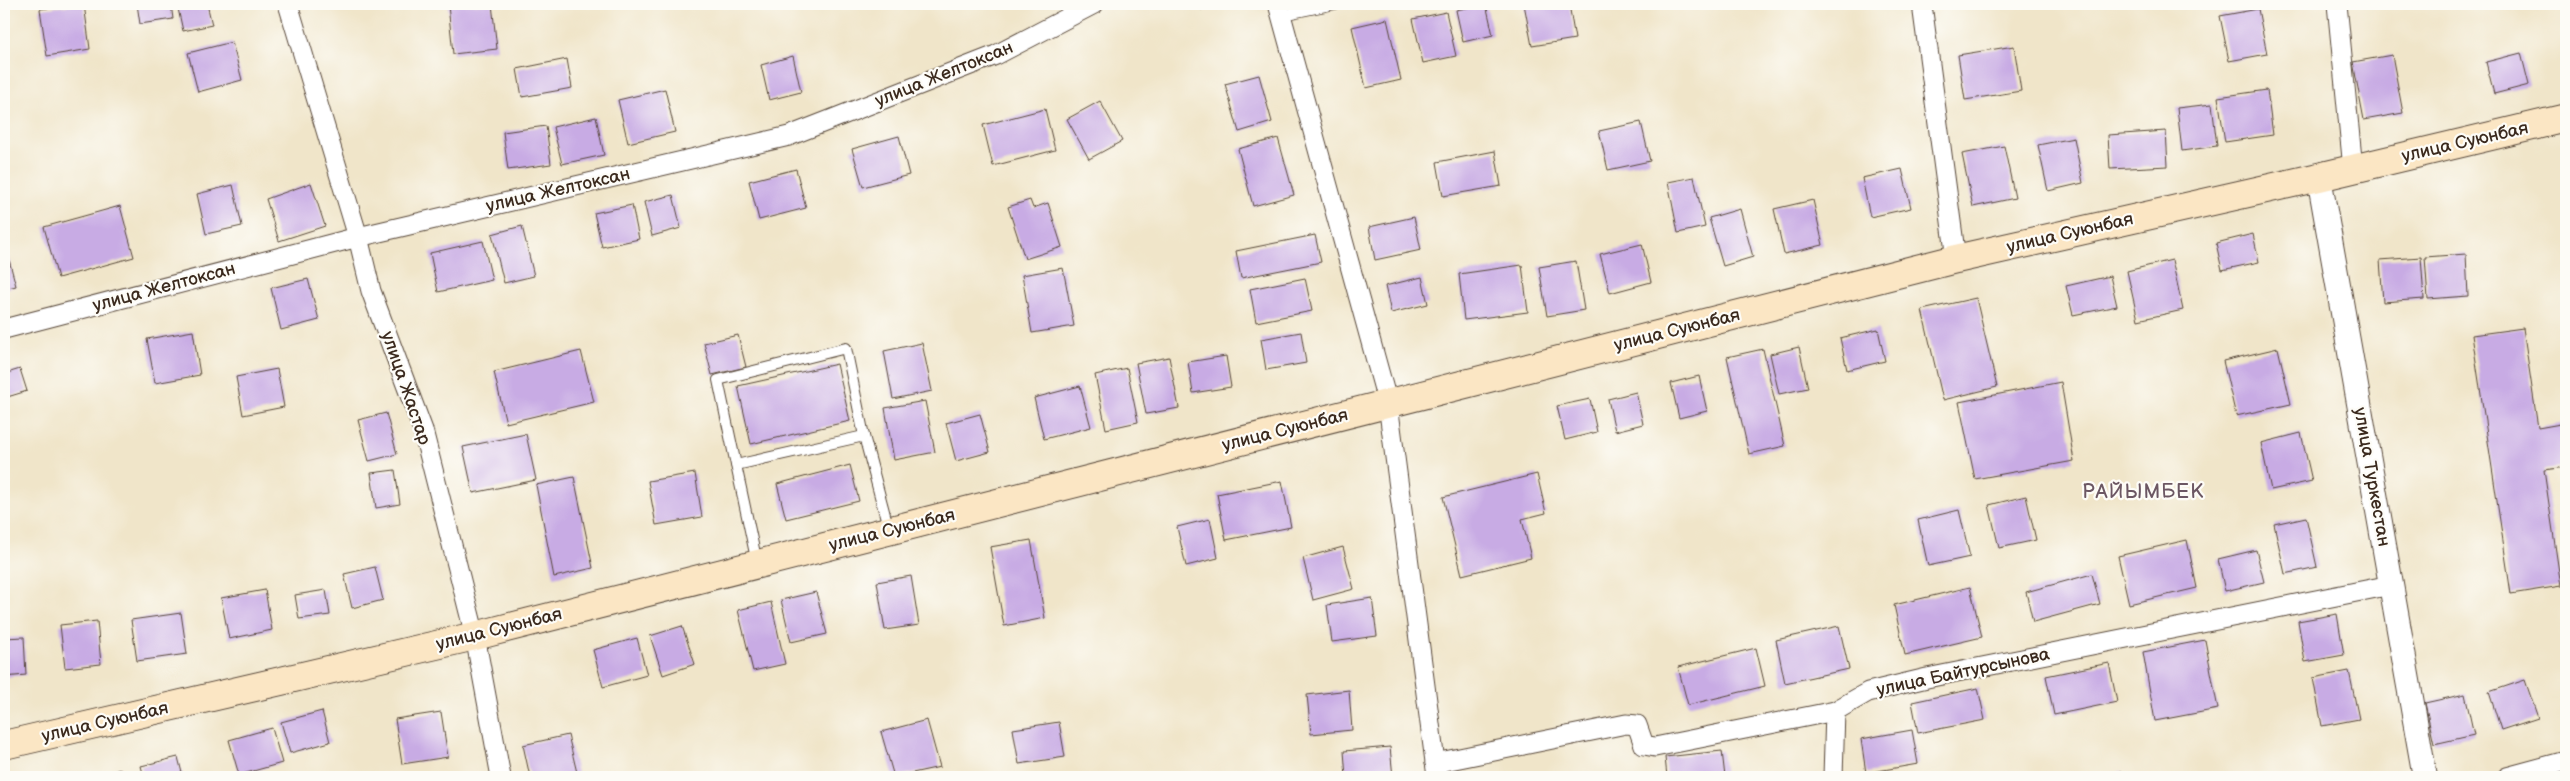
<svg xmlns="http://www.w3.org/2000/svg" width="2570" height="781" viewBox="0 0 2570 781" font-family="'Balsamiq Sans',sans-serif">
<rect width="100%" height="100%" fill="#fdfcf7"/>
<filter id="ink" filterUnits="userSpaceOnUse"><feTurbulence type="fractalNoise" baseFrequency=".02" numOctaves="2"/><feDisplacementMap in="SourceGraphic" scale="10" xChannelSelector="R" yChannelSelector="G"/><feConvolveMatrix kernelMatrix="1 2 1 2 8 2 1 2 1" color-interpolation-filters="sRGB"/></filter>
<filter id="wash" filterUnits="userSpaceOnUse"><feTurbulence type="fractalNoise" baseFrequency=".0096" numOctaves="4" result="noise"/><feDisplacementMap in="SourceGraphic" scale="20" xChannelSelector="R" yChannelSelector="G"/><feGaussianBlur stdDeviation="1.12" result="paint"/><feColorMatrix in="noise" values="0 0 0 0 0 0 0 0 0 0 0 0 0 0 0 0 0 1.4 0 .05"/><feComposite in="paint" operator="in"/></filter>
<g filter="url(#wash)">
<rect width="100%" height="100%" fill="#f0e5c9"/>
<g id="blocks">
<g fill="#c8abe4">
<path d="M84 4 90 49 47 56 40 9Z"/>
<path d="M137 4H171L173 19 140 24Z"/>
<path d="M177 4H207L212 25 183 31Z"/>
<path d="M492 4 497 49 453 54 448 5Z"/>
<path d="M1198 4H1212L1201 10Z"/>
<path d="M1486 4 1493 35 1463 42 1456 10Z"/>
<path d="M1524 4H1569L1575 39 1532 46Z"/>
<path d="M1633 4H1651V5L1634 8Z"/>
<path d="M2258 9 2267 54 2229 61 2220 16Z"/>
<path d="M1446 12 1456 56 1423 63 1413 19Z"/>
<path d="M1387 19 1401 80 1366 88 1352 27Z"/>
<path d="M232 42 242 80 198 92 188 53Z"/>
<path d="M2014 46 2021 91 1965 100 1958 55Z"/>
<path d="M2521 53 2529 85 2494 94 2486 62Z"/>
<path d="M2392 55 2403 113 2364 120 2353 62Z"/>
<path d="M793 56 801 92 769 100 761 65Z"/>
<path d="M567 59 572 88 522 97 517 69Z"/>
<path d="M1259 75 1272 122 1239 132 1225 84Z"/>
<path d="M665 89 675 132 628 143 618 100Z"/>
<path d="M2267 90 2273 135 2225 142 2218 97Z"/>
<path d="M1100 101 1122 141 1089 159 1067 119Z"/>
<path d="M2212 104 2217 146 2182 151 2177 108Z"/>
<path d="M1045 109 1055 150 993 166 983 125Z"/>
<path d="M596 117 604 155 562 164 553 127Z"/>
<path d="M1641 122 1650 161 1608 170 1599 131Z"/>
<path d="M546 126 551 164 508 170 503 132Z"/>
<path d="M2166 131 2168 166 2110 169 2108 135Z"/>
<path d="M899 136 909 175 863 187 852 149Z"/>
<path d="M1278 138 1294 195 1253 206 1238 149Z"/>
<path d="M2074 138 2083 183 2048 191 2038 145Z"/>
<path d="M2004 146 2015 198 1973 207 1962 154Z"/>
<path d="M1495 151 1501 186 1443 196 1437 162Z"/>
<path d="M796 169 806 208 759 220 749 181Z"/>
<path d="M1902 169 1911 208 1870 217 1862 178Z"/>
<path d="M1694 177 1705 227 1678 233 1668 182Z"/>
<path d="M311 183 325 226 279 241 266 199Z"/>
<path d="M233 185 242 226 206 234 197 194Z"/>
<path d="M673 195 681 228 652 236 644 202Z"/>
<path d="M1030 200 1033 208 1048 203 1062 247 1025 259 1008 207Z"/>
<path d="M1813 200 1823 245 1784 254 1774 209Z"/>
<path d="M632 205 639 239 602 247 594 213Z"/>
<path d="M120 206 134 257 58 278 44 227Z"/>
<path d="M1740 209 1753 257 1723 266 1709 218Z"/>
<path d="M1414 217 1421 250 1375 260 1369 227Z"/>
<path d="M522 226 534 276 504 283 492 234Z"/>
<path d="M2253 234 2259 262 2222 270 2216 243Z"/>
<path d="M1315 235 1321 262 1241 278 1236 251Z"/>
<path d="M4 241 16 286 4 289Z"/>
<path d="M483 241 492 280 438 292 430 253Z"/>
<path d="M1642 244 1651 282 1610 293 1600 254Z"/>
<path d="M2466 254 2468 296 2428 299 2425 257Z"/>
<path d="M2421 257 2424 299 2383 302 2380 260Z"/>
<path d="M2172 260 2183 310 2138 320 2127 271Z"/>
<path d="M1576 261 1584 310 1547 316 1539 267Z"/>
<path d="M1522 265 1528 312 1464 320 1459 274Z"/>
<path d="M1063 268 1074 326 1032 333 1022 275Z"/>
<path d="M2110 276 2117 306 2073 315 2066 286Z"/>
<path d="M1422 277 1428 304 1391 313 1385 286Z"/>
<path d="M1305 278 1312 311 1256 322 1250 289Z"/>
<path d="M308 279 319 320 281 330 271 288Z"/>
<path d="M1976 298 1997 387 1943 400 1922 310Z"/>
<path d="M2523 328 2538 428 2566 423V467L2544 470 2561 586 2511 594 2472 335Z"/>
<path d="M1878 329 1885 361 1847 370 1840 338Z"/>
<path d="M193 331 200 375 155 383 147 339Z"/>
<path d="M1301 332 1306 363 1266 370 1261 339Z"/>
<path d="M738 335 746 367 712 375 704 343Z"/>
<path d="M922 343 932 391 893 399 884 351Z"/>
<path d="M1799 347 1808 388 1779 394 1770 354Z"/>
<path d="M2278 348 2291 404 2236 416 2223 361Z"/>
<path d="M1763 349 1785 446 1749 454 1727 357Z"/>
<path d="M581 351 594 402 506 423 494 372Z"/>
<path d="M1226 356 1231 387 1193 393 1188 362Z"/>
<path d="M1169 357 1179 408 1146 414 1136 363Z"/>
<path d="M837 364 850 421 751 444 738 386Z"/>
<path d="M1127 368 1138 422 1106 429 1095 375Z"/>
<path d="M20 369 27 391 4 398V374Z"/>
<path d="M277 369 284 407 243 415 236 377Z"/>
<path d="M1699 376 1707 411 1679 418 1671 383Z"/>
<path d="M2061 382 2074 461 1975 479 1959 402Z"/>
<path d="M1080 386 1091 427 1044 439 1034 398Z"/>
<path d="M1636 392 1643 424 1615 431 1608 399Z"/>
<path d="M1590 399 1597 432 1565 440 1557 406Z"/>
<path d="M925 401 935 452 894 460 885 408Z"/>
<path d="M386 413 397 454 369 461 358 420Z"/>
<path d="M980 414 990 452 956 461 946 423Z"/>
<path d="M2301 433 2312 481 2271 490 2261 443Z"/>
<path d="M526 434 536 480 473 493 463 447Z"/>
<path d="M850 465 859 501 786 519 777 484Z"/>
<path d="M395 470 400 504 376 508 371 473Z"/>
<path d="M695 473 702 517 656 525 648 481Z"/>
<path d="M1537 474 1546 513 1522 519 1531 558 1462 575 1443 497Z"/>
<path d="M574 477 593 568 554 577 536 485Z"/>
<path d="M1282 481 1291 527 1226 540 1217 494Z"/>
<path d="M2026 496 2036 540 1999 548 1989 505Z"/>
<path d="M1959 510 1970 557 1928 566 1918 520Z"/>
<path d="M2306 517 2317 567 2285 574 2274 524Z"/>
<path d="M1210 519 1218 558 1186 566 1177 527Z"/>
<path d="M1031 540 1045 618 1004 626 990 547Z"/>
<path d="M2187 540 2197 588 2129 604 2118 556Z"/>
<path d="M1343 547 1354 589 1313 600 1303 558Z"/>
<path d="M2256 550 2264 582 2225 591 2218 559Z"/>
<path d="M375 567 383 600 352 608 344 574Z"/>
<path d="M2092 574 2100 604 2033 622 2026 592Z"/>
<path d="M911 576 919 625 885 630 877 582Z"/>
<path d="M1970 587 1982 637 1905 655 1894 605Z"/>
<path d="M265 590 272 630 229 639 221 598Z"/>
<path d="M326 590 330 615 299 619 295 595Z"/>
<path d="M816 592 827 634 791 642 781 600Z"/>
<path d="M1372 598 1377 636 1332 642 1327 605Z"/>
<path d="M771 602 785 664 753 671 738 610Z"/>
<path d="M181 613 187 654 137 661 131 620Z"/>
<path d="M2337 614 2344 655 2305 662 2298 621Z"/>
<path d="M97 621 101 664 65 668 60 625Z"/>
<path d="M682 626 695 664 663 675 650 636Z"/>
<path d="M1839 626 1849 669 1785 683 1776 640Z"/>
<path d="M24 637 26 675 4 677V638Z"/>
<path d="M637 638 647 675 603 687 593 650Z"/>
<path d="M2205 640 2218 709 2155 721 2143 652Z"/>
<path d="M1756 648 1765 686 1688 705 1678 667Z"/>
<path d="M2109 663 2117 702 2054 715 2046 676Z"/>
<path d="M2349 671 2359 719 2322 726 2313 678Z"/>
<path d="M2525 680 2538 718 2501 730 2489 692Z"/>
<path d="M1978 688 1985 720 1918 733 1912 702Z"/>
<path d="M1349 690 1352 730 1311 734 1307 695Z"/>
<path d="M2465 694 2474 735 2434 744 2425 703Z"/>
<path d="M322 711 330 742 290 753 281 722Z"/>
<path d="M441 712 448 757 402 764 395 719Z"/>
<path d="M927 720 940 767 894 777 881 732Z"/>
<path d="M1059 722 1065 757 1019 764 1013 729Z"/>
<path d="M272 728 282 763 239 775 229 740Z"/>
<path d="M1912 730 1918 764 1866 773 1861 739Z"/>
<path d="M568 735 578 777H530L523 745Z"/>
<path d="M1390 747 1393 777H1346L1344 751Z"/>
<path d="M1722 751 1725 777H1667L1665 757Z"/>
<path d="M178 757 183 777H144L141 766Z"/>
<path d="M120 769 122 777H95Z"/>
<path d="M2122 771 2123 777H2096V776Z"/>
</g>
</g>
</g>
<g filter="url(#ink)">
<use href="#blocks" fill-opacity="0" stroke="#564638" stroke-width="1"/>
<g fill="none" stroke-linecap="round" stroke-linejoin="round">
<g stroke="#564638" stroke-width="12">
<g id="service">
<path d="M1282 15 1335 4"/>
<path d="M736 465 718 380 846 348 864 436"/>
<path d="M757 563 736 465 864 436 889 530"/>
</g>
</g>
<g stroke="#564638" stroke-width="21">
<g id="minor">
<path d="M288 4 358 237 371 291 423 430 475 636 501 777"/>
<path d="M1278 4 1388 404 1437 777"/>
<path d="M2337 4 2353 169"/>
<path d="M1923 12 1956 259"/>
<path d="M4 329 358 237 789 136 996 55 1094 4"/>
<path d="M1435 763 1626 724 1637 725 1644 745 1655 747 1835 711 1868 692 1927 678 2391 585"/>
<path d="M1833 777 1835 711"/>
<path d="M2507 777 2566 761"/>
</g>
</g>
<g stroke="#564638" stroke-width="26">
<path id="tertiary" d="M2319 177 2425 777"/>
</g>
<g stroke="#564638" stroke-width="30">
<path id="secondary" d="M4 745 475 636 1956 259 2319 177 2566 118"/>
</g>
<use href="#service" stroke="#fff" stroke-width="10"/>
<use href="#minor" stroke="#fff" stroke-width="19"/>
<use href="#tertiary" stroke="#fff" stroke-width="24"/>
<use href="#secondary" stroke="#fbe6c4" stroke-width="28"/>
</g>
</g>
<g text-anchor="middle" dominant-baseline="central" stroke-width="4.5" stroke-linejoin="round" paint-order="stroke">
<g font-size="18" fill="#3b2a1e" stroke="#fdfcf7">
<text transform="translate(944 74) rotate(-22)">улица Желтоксан</text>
<text transform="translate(2465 142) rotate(-13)">улица Суюнбая</text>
<text transform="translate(558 190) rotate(-13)">улица Желтоксан</text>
<text transform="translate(2070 233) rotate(-13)">улица Суюнбая</text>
<text transform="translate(164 287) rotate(-15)">улица Желтоксан</text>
<text transform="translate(1677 330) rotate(-14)">улица Суюнбая</text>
<text transform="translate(406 388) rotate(71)">улица Жастар</text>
<text transform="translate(1285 430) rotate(-14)">улица Суюнбая</text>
<text transform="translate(2372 477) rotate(80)">улица Туркестан</text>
<text transform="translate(892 530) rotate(-14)">улица Суюнбая</text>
<text transform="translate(499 629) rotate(-14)">улица Суюнбая</text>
<text transform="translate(1963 672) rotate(-12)">улица Байтурсынова</text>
<text transform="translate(105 722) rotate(-13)">улица Суюнбая</text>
</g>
<g font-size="20" letter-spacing="1" fill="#6c5763" stroke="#fdfcf7">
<text x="2143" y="492">РАЙЫМБЕК</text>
</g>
</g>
<rect width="2570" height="781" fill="none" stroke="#fdfcf7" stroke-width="20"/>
</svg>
